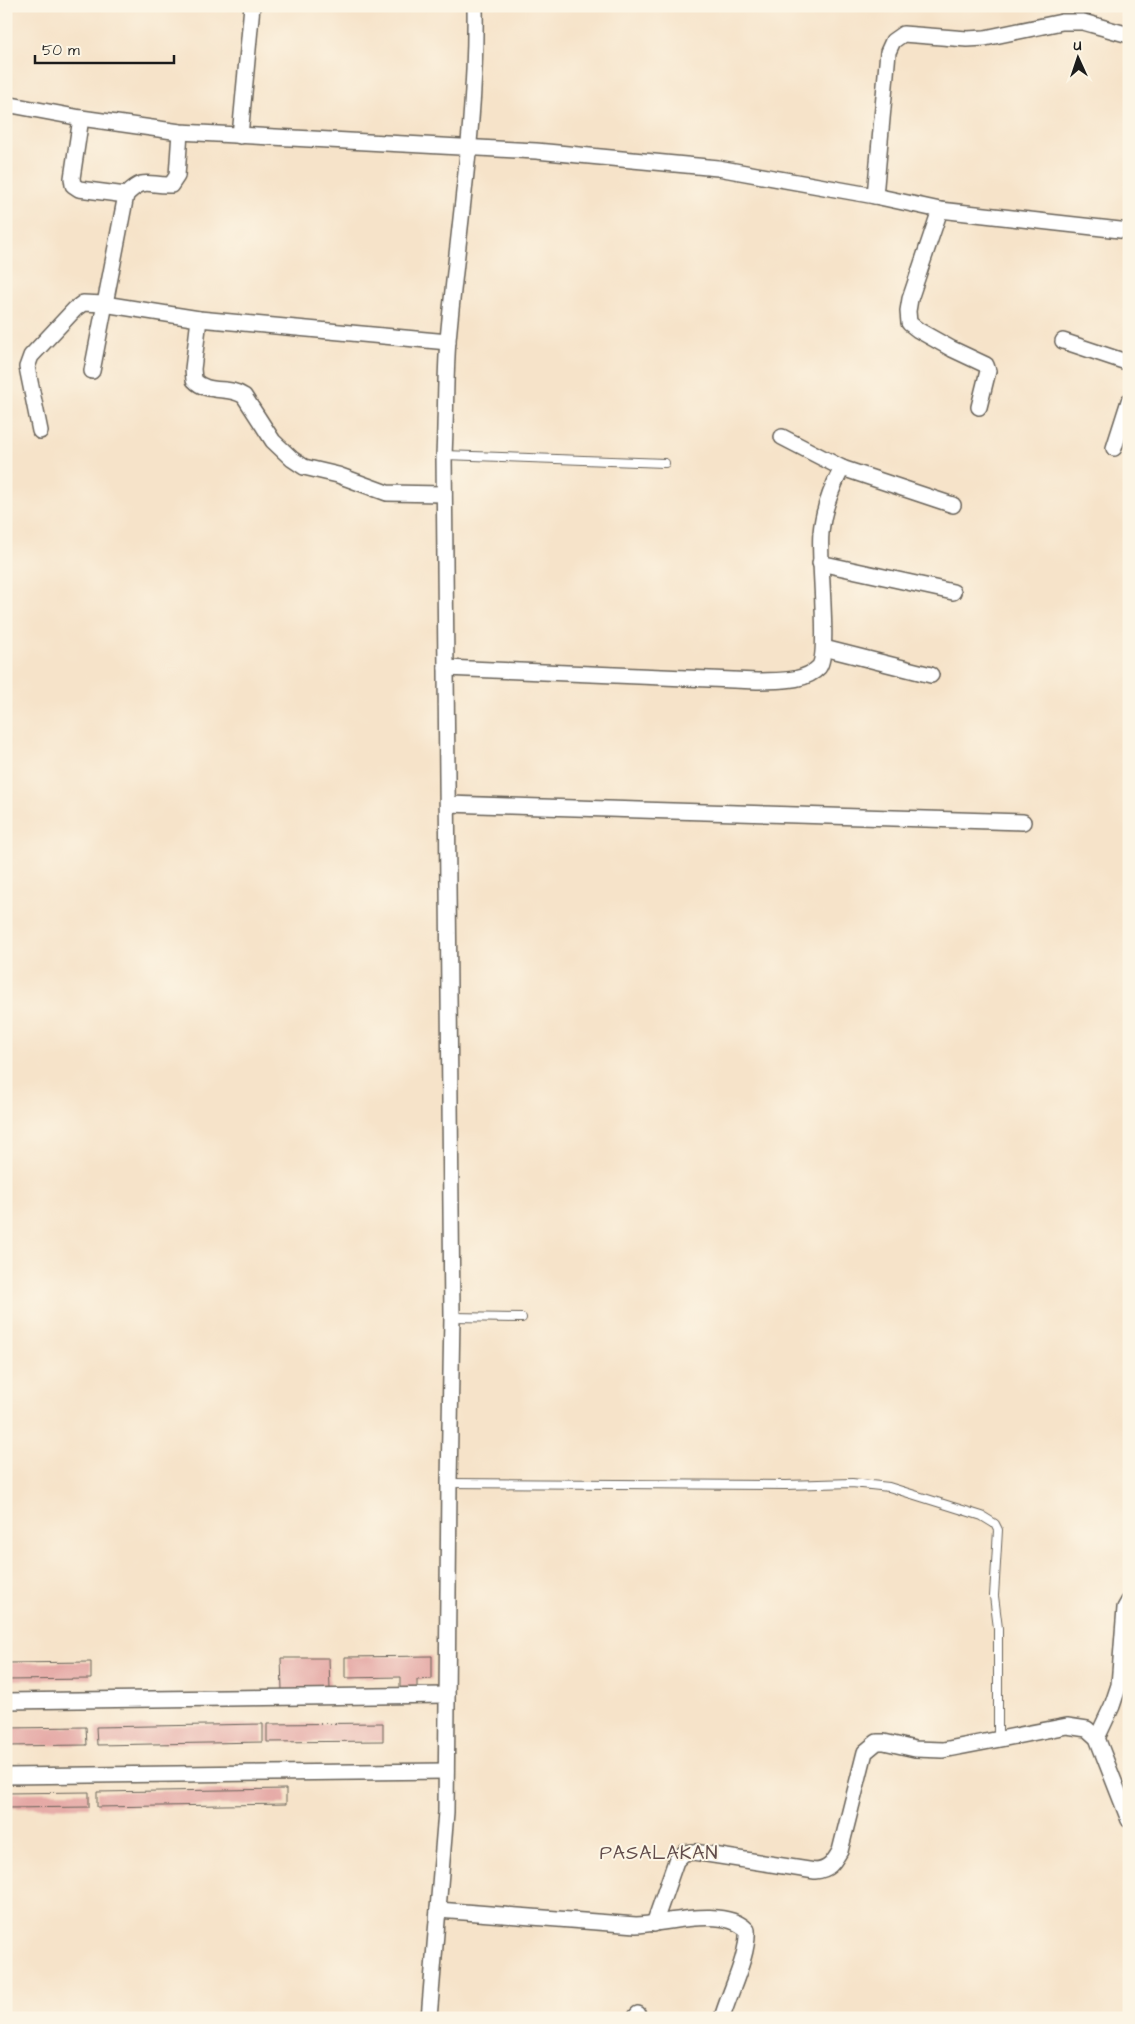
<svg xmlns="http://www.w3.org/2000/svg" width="1135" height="2024" viewBox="0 0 1135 2024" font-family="'Architects Daughter',sans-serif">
<rect width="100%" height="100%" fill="#fcf5e5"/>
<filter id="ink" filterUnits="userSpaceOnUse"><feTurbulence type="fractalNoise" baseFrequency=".02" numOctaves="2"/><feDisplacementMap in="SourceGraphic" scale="10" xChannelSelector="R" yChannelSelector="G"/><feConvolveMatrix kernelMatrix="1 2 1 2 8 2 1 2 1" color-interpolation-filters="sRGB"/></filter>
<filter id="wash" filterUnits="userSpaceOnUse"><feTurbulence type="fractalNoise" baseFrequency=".0096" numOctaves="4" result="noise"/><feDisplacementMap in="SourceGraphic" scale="20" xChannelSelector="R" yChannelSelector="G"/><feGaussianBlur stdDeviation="1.12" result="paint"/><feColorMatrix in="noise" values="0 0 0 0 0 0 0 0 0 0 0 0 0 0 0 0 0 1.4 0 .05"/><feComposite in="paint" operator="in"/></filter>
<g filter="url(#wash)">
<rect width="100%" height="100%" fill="#f6e3c9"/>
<g id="blocks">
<g fill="#e5a8a5">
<path d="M432 1656V1679L417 1680V1688L400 1689V1677L345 1678V1657Z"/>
<path d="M281 1658H329L330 1690H282Z"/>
<path d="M91 1662V1679L6 1680V1663Z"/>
<path d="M383 1723V1741L267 1742V1724Z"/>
<path d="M263 1724V1742L97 1745 96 1727Z"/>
<path d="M86 1727 87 1745 6 1746V1728Z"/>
<path d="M286 1789V1804L97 1807V1792Z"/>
<path d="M89 1792V1807L6 1808V1793Z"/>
</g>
</g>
</g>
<g filter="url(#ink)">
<use href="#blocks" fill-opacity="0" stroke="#686259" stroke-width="1"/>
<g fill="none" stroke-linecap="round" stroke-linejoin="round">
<g stroke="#686259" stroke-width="10">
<g id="lane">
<path d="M444 455 665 463"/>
<path d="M452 1317 522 1318"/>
<path d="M449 1483 786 1485 852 1483 889 1487 982 1516 995 1524 998 1530 994 1596 998 1628V1740"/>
</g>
</g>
<g stroke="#686259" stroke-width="18">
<g id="street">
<path d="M6 104 81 118 180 132 536 151 718 168 875 196 940 210 1129 231"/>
<path d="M81 118 72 178 73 185 79 189 126 195"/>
<path d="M240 136 252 6"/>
<path d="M875 196 888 52 893 41 903 34 967 39 985 38 1062 22H1083L1129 35"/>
<path d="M940 210 910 299 908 311 909 323 918 330 952 349 986 365 988 371 979 407"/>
<path d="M199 319 193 369 194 380C208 395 229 385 244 396L273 441 292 459 304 467 338 475 387 493 444 494"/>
<path d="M1063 341 1129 363"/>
<path d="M92 371 126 195C144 176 149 186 171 185L177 176 180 132"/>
<path d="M40 431 27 367 31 356 75 309 83 303 104 304 199 319 448 342"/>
<path d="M782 437 842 468"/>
<path d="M1114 448 1129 401"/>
<path d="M820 563 953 592"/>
<path d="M824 648 931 675"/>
<path d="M446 668 757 681C777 680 804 683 819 667 830 653 818 558 821 533 823 509 831 489 842 468L953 505"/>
<path d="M448 804 1023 822"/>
<path d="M6 1701 447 1695"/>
<path d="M1097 1738 1112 1706 1119 1685 1125 1608 1129 1601"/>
<path d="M6 1776 446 1771"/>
<path d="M438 1910 636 1925C666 1924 723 1906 747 1930 749 1955 729 1993 722 2018"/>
<path d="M654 1924 676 1861 684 1853 694 1852 815 1871C829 1870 833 1863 840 1851L865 1752 877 1742H884L915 1749 943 1750 1067 1726 1087 1729 1097 1738 1129 1820"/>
<path d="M429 2018 446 1812 449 1483 452 1317 444 455C446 417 445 378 448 340 458 229 477 118 475 6"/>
<path d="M635 2018 638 2014"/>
</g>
</g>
<use href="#lane" stroke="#fff" stroke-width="8"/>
<use href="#street" stroke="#fff" stroke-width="15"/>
</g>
</g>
<g text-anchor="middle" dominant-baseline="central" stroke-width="4" stroke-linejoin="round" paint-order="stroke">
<g font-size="19" letter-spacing="1" fill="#624d4c" stroke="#fcf5e5">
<text x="659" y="1853">PASALAKAN</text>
</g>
</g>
<rect width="1135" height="2024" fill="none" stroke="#fcf5e5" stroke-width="25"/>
<g transform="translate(1078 58) rotate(357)" stroke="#fcf5e5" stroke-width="4" paint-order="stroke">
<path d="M0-4L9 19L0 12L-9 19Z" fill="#1c1c1c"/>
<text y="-8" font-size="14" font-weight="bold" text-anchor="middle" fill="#1c1c1c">U</text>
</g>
<path d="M35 55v8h139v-8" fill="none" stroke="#1c1c1c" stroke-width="2.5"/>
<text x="42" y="55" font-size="15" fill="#1c1c1c" stroke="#fcf5e5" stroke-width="4" paint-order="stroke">50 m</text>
</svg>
